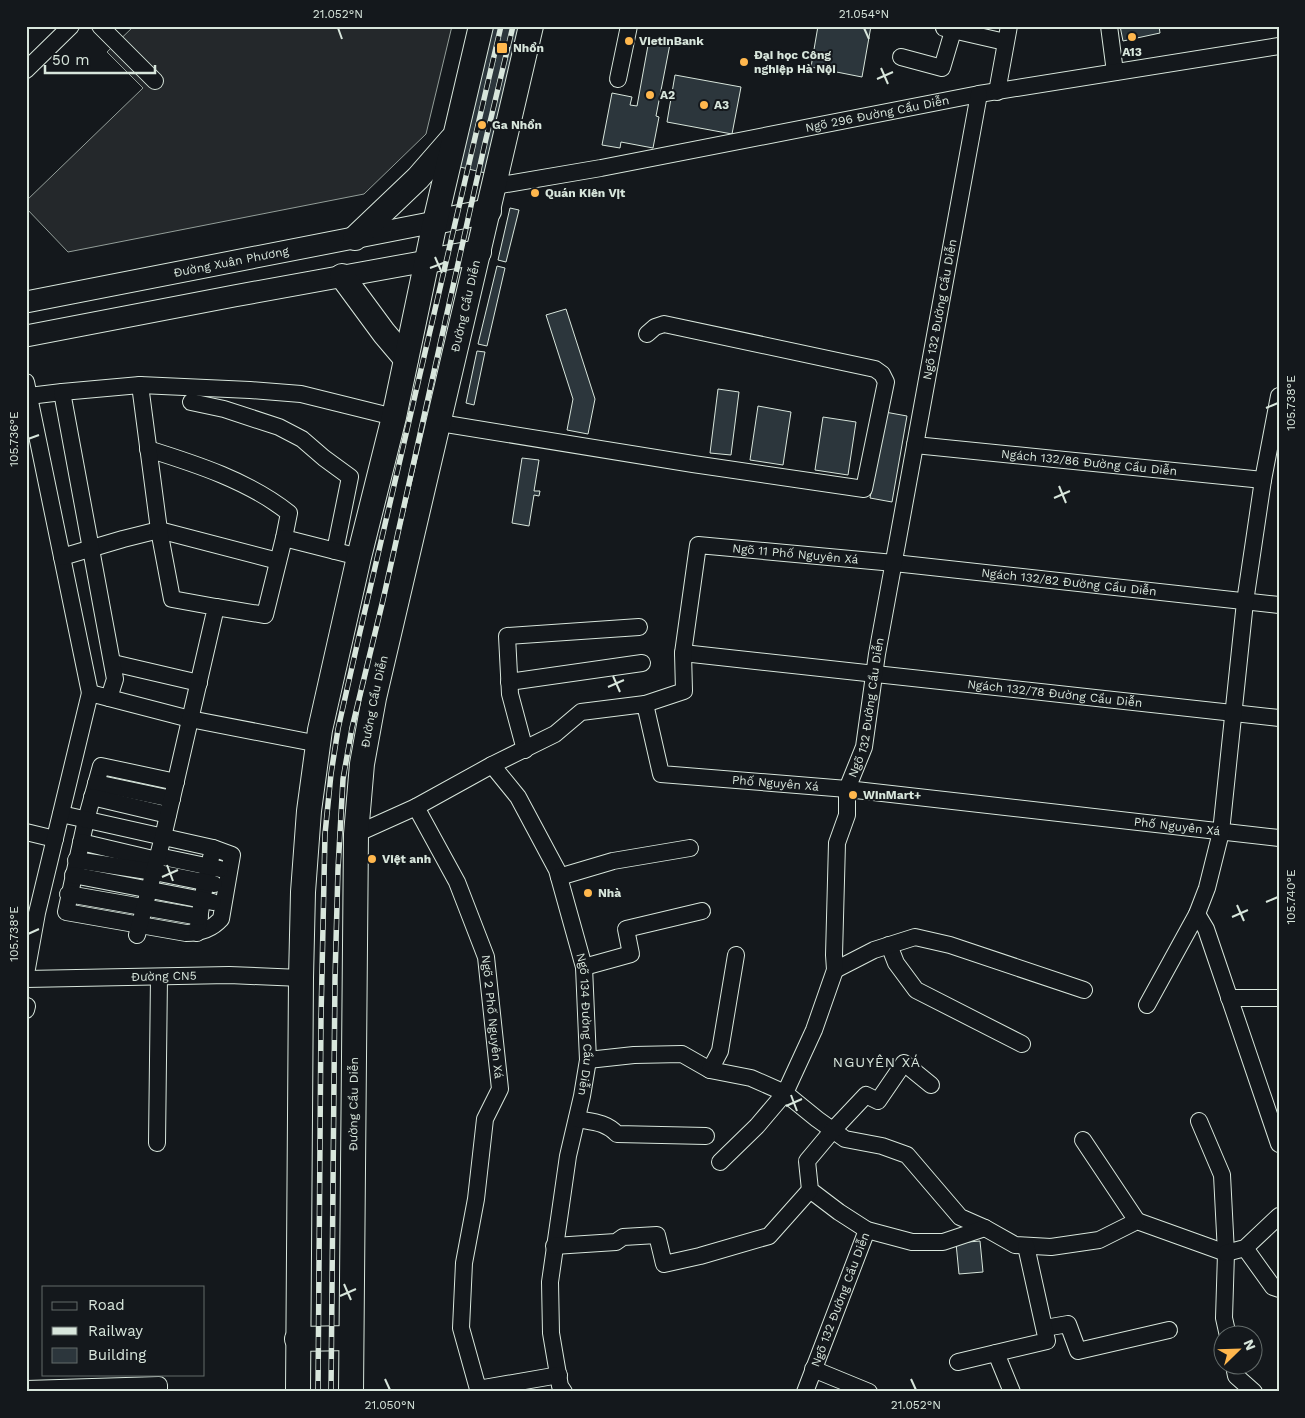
<svg xmlns="http://www.w3.org/2000/svg" width="1305" height="1418" viewBox="0 0 1305 1418" font-family="'Work Sans',sans-serif">
<rect width="100%" height="100%" fill="#14181c"/>
<path fill="#24282b" stroke="#939e99" d="M134 26H452L426 134 364 194 68 252 26 208V201L143 88 107 52Z"/>
<g fill="#2c363c" stroke="#d8e6dc">
<path d="M477 26H535L498 176 443 163Z"/>
<path d="M818 26H871L862 77 811 67Z"/>
<path d="M1120 26H1159L1160 33 1123 41Z"/>
<path d="M649 40 670 44 656 116 659 117 653 148 621 142 620 148 602 145 612 93 632 97 630 105 637 106Z"/>
<path d="M675 75 741 87 732 134 667 122Z"/>
<path d="M510 208 519 210 506 262 498 260Z"/>
<path d="M497 266 505 268 487 346 478 344Z"/>
<path d="M566 309 595 399 588 434 567 430 573 399 546 315Z"/>
<path d="M477 351 485 352 474 405 466 403Z"/>
<path d="M718 389 739 392 731 455 710 453Z"/>
<path d="M758 406 791 412 783 465 750 460Z"/>
<path d="M885 412 907 416 892 502 870 498Z"/>
<path d="M823 417 856 422 848 475 815 470Z"/>
<path d="M522 458 539 460 534 491H540L539 496 534 495 529 526 512 523Z"/>
<path d="M980 1241 983 1272 959 1274 956 1243Z"/>
</g>
<g fill="none" stroke-linecap="round" stroke-linejoin="round">
<g stroke="#d8e6dc" stroke-width="18">
<g id="minor">
<path d="M100 26 155 81"/>
<path d="M1109 26 1115 72"/>
<path d="M944 28 1005 42"/>
<path d="M901 57 942 68 953 31"/>
<path d="M26 70 71 26"/>
<path d="M618 79 629 26"/>
<path d="M997 92 1009 26"/>
<path id="s1" d="M495 186 601 168 979 94 1279 46"/>
<path d="M26 382 90 693"/>
<path d="M29 396 62 392"/>
<path d="M191 402 224 409 279 427 302 439 324 458 350 477 335 551"/>
<path d="M440 423 693 464 864 489 886 382 882 374 875 369 664 324 655 327 647 334"/>
<path id="s2" d="M915 445 1263 480"/>
<path d="M148 449C196 464 249 481 289 513L284 538 359 557"/>
<path d="M62 557 123 539 159 530 278 561"/>
<path d="M216 607 265 615 284 538"/>
<path id="s3" d="M683 653 1279 718"/>
<path d="M113 663 199 683"/>
<path d="M509 682 642 663"/>
<path d="M109 698 190 719 319 744"/>
<path id="s4" d="M645 704 684 691 683 653 698 545 894 563 1279 605"/>
<path d="M525 750 510 694 507 636 639 627"/>
<path id="s5" d="M492 765 518 797 557 870 584 967 588 1060 582 1096 568 1156 550 1282 551 1333 560 1386 564 1392"/>
<path d="M176 782 101 766 86 820 66 912 186 933C200 933 212 929 221 919L232 855 213 848"/>
<path d="M96 783 172 799"/>
<path d="M92 797 168 815"/>
<path id="s6" d="M416 807 457 882 486 957 500 1089 485 1119 476 1199 464 1263 461 1328 478 1389 559 1375"/>
<path d="M61 814 213 848 202 900 197 933"/>
<path d="M26 832 55 839"/>
<path id="s7" d="M356 834 416 807 492 765 555 734 581 712 645 704 661 774 847 789 1279 838"/>
<path d="M81 842 157 860"/>
<path d="M158 856 220 869"/>
<path d="M76 860 154 872 214 884"/>
<path d="M73 875 213 902"/>
<path d="M559 877 613 861 690 848"/>
<path d="M68 894 200 917"/>
<path d="M1197 914 1206 929 1279 1144"/>
<path d="M137 935 163 837 216 607 172 599 159 530 140 385"/>
<path d="M889 945 896 963 916 990 1022 1044"/>
<path d="M584 967 631 954 626 929 702 911"/>
<path d="M835 970 874 950 915 937 950 945 1084 990"/>
<path d="M26 974 37 913 90 693 109 698 115 679 62 392 140 385 250 390 301 394 394 417"/>
<path id="s8" d="M26 979 229 975 301 978"/>
<path d="M1229 998H1279"/>
<path d="M1147 1005 1197 914 1207 888 1221 832 1245 602 1263 480 1279 396"/>
<path d="M26 1010 27 1006"/>
<path d="M588 1060 634 1055 682 1054 710 1070 751 1078 785 1093 817 1119 845 1139 882 1146 907 1155 960 1217 985 1228 1015 1245 1051 1247 1099 1240 1137 1221 1226 1253"/>
<path d="M710 1070 720 1051 736 955"/>
<path d="M931 1085 904 1063 878 1101 866 1095 833 1130 807 1161 810 1190 839 1212 867 1230 912 1242H943L985 1228"/>
<path d="M577 1119C593 1122 606 1122 617 1134L706 1136"/>
<path d="M1199 1121 1222 1175 1226 1253 1224 1318 1228 1336"/>
<path d="M1083 1140 1137 1221"/>
<path d="M157 1143 159 977"/>
<path id="s9" d="M720 1162 757 1126 785 1093 814 1030 835 970 834 955 837 843 847 815V789L864 747 877 654 979 94"/>
<path d="M554 1246 616 1242 623 1237 657 1235 664 1264 700 1256 769 1236 810 1190"/>
<path d="M1245 1248 1273 1287 1279 1289"/>
<path d="M1226 1253 1245 1248 1279 1216"/>
<path d="M1045 1328 1068 1324 1078 1351 1169 1330"/>
<path d="M996 1353 1012 1392"/>
<path d="M958 1362 1047 1341 1026 1246"/>
<path d="M1234 1366 1236 1376 1254 1392"/>
<path d="M813 1369 869 1392"/>
<path d="M26 1389 159 1385V1392"/>
<path id="s10" d="M805 1392 867 1230"/>
</g>
</g>
<g stroke="#d8e6dc" stroke-width="23">
<g id="major">
<path id="s11" d="M26 302 435 222"/>
<path d="M26 336 234 296 427 261"/>
</g>
</g>
<g stroke="#d8e6dc" stroke-width="26">
<g id="highway">
<path d="M435 222 489 211"/>
<path d="M355 238 418 178 452 139"/>
<path d="M427 261 479 252"/>
<path d="M342 276 384 333 406 359"/>
<path d="M297 1339 351 1338"/>
<path d="M298 1392 301 978 303 892 309 811 320 730 359 557 394 417 435 222 481 26"/>
<path id="s12" d="M351 1392 356 834 362 764 374 698 531 26"/>
</g>
</g>
<use href="#minor" stroke="#14181c" stroke-width="16"/>
<use href="#major" stroke="#14181c" stroke-width="21"/>
<use href="#highway" stroke="#14181c" stroke-width="24"/>
<g stroke="#d8e6dc" stroke-width="5.5">
<g id="rail">
<path d="M318 1392 321 1018 325 834 331 774 338 729 359 636 501 26"/>
<path d="M331 1392 335 978 338 869 343 779 352 728 383 600 485 143 513 26"/>
</g>
</g>
<use href="#rail" stroke="#14181c" stroke-width="4" stroke-dasharray="11" stroke-linecap="butt"/>
</g>
<path fill="none" stroke="#d8e6dc" stroke-width="2" d="M338 28 342 39M864 28 869 39M881 68 888 84M877 79 893 72M435 257 442 273M430 268 446 262M1266 408 1278 403M28 439 39 435M1059 486 1066 503M1054 498 1070 491M613 676 620 692M608 687 624 680M167 865 173 881M162 877 178 870M1266 902 1278 897M1237 905 1244 921M1232 917 1248 910M28 934 39 929M791 1095 797 1111M786 1106 802 1099M344 1284 351 1300M340 1296 356 1289M385 1379 390 1390M911 1379 916 1390"/>
<g fill="#ffb74d" stroke="#14181c" stroke-width="2">
<circle cx="1132" cy="37" r="5"/>
<circle cx="629" cy="41" r="5"/>
<rect x="496" y="42" width="12" height="12" rx="2.5"/>
<circle cx="744" cy="62" r="5"/>
<circle cx="650" cy="95" r="5"/>
<circle cx="704" cy="105" r="5"/>
<circle cx="482" cy="125" r="5"/>
<circle cx="535" cy="193" r="5"/>
<circle cx="853" cy="795" r="5"/>
<circle cx="372" cy="859" r="5"/>
<circle cx="588" cy="893" r="5"/>
</g>
<g text-anchor="middle" dominant-baseline="central" stroke-width="4" stroke-linejoin="round" paint-order="stroke">
<g font-size="12" font-weight="bold" fill="#d8e6dc" stroke="#14181c" text-anchor="start">
<text x="639" y="41">VietinBank</text>
<text x="513" y="48">Nhổn</text>
<text x="1132" y="52" text-anchor="middle">A13</text>
<text x="754" y="55">Đại học Công<tspan x="754" dy="14">nghiệp Hà Nội</tspan></text>
<text x="660" y="95">A2</text>
<text x="714" y="105">A3</text>
<text x="492" y="125">Ga Nhổn</text>
<text x="545" y="193">Quán Kiên Vịt</text>
<text x="863" y="795">WinMart+</text>
<text x="382" y="859">Việt anh</text>
<text x="598" y="893">Nhà</text>
</g>
<g font-size="12" fill="#d8e6dc" stroke="#14181c">
<text stroke="none"><textPath href="#s1" startOffset="389">Ngõ 296 Đường Cầu Diễn</textPath></text>
<text stroke="none"><textPath href="#s11" startOffset="209">Đường Xuân Phương</textPath></text>
<text stroke="none"><textPath href="#s12" startOffset="1098">Đường Cầu Diễn</textPath></text>
<text stroke="none"><textPath href="#s9" startOffset="900">Ngõ 132 Đường Cầu Diễn</textPath></text>
<text stroke="none"><textPath href="#s2" startOffset="175">Ngách 132/86 Đường Cầu Diễn</textPath></text>
<text stroke="none"><textPath href="#s4" startOffset="286">Ngõ 11 Phố Nguyên Xá</textPath></text>
<text stroke="none"><textPath href="#s4" startOffset="561">Ngách 132/82 Đường Cầu Diễn</textPath></text>
<text stroke="none"><textPath href="#s3" startOffset="374">Ngách 132/78 Đường Cầu Diễn</textPath></text>
<text stroke="none"><textPath href="#s12" startOffset="692">Đường Cầu Diễn</textPath></text>
<text stroke="none"><textPath href="#s9" startOffset="495">Ngõ 132 Đường Cầu Diễn</textPath></text>
<text stroke="none"><textPath href="#s7" startOffset="508">Phố Nguyên Xá</textPath></text>
<text stroke="none"><textPath href="#s7" startOffset="912">Phố Nguyên Xá</textPath></text>
<text stroke="none"><textPath href="#s8" startOffset="138">Đường CN5</textPath></text>
<text stroke="none"><textPath href="#s6" startOffset="226">Ngõ 2 Phố Nguyên Xá</textPath></text>
<text stroke="none"><textPath href="#s5" startOffset="282">Ngõ 134 Đường Cầu Diễn</textPath></text>
<text stroke="none"><textPath href="#s12" startOffset="288">Đường Cầu Diễn</textPath></text>
<text stroke="none"><textPath href="#s10" startOffset="99">Ngõ 132 Đường Cầu Diễn</textPath></text>
</g>
<g font-size="14" letter-spacing="1" fill="#d8e6dc" stroke="#14181c">
<text x="877" y="1062">NGUYÊN XÁ</text>
</g>
</g>
<rect width="1305" height="1418" fill="none" stroke="#14181c" stroke-width="55"/>
<rect x="42" y="1286" width="162" height="90" fill="#14181c" stroke="#626a69"/>
<rect x="52" y="1302" width="25" height="8" fill="#14181c" stroke="#626a69"/>
<text x="88" y="1310" font-size="15" fill="#d8e6dc">Road</text>
<rect x="52" y="1327" width="25" height="8" fill="#d8e6dc" stroke="#626a69"/>
<text x="88" y="1336" font-size="15" fill="#d8e6dc">Railway</text>
<rect x="52" y="1348" width="25" height="15" fill="#2c363c" stroke="#626a69"/>
<text x="88" y="1360" font-size="15" fill="#d8e6dc">Building</text>
<g transform="translate(1238 1350) rotate(67)"><circle r="24" fill="#14181c" stroke="#626a69"/>
<path d="M0-4L9 19L0 12L-9 19Z" fill="#ffb74d"/>
<text y="-8" font-size="14" font-weight="bold" text-anchor="middle" fill="#d8e6dc">N</text>
</g>
<path d="M45 65v8h110v-8" fill="none" stroke="#d8e6dc" stroke-width="2.5"/>
<text x="52" y="65" font-size="15" fill="#d8e6dc" stroke="#14181c" stroke-width="4" paint-order="stroke">50 m</text>
<rect x="28" y="28" width="1250" height="1362" fill="none" stroke="#d8e6dc" stroke-width="2"/>
<g font-size="12" text-anchor="middle" fill="#d8e6dc">
<text x="338" y="18">21.052°N</text>
<text x="864" y="18">21.054°N</text>
<text transform="translate(1291 403) rotate(-90)" y="4">105.738°E</text>
<text transform="translate(14 439) rotate(-90)" y="4">105.736°E</text>
<text transform="translate(1291 897) rotate(-90)" y="4">105.740°E</text>
<text transform="translate(14 934) rotate(-90)" y="4">105.738°E</text>
<text x="390" y="1409">21.050°N</text>
<text x="916" y="1409">21.052°N</text>
</g>
</svg>
